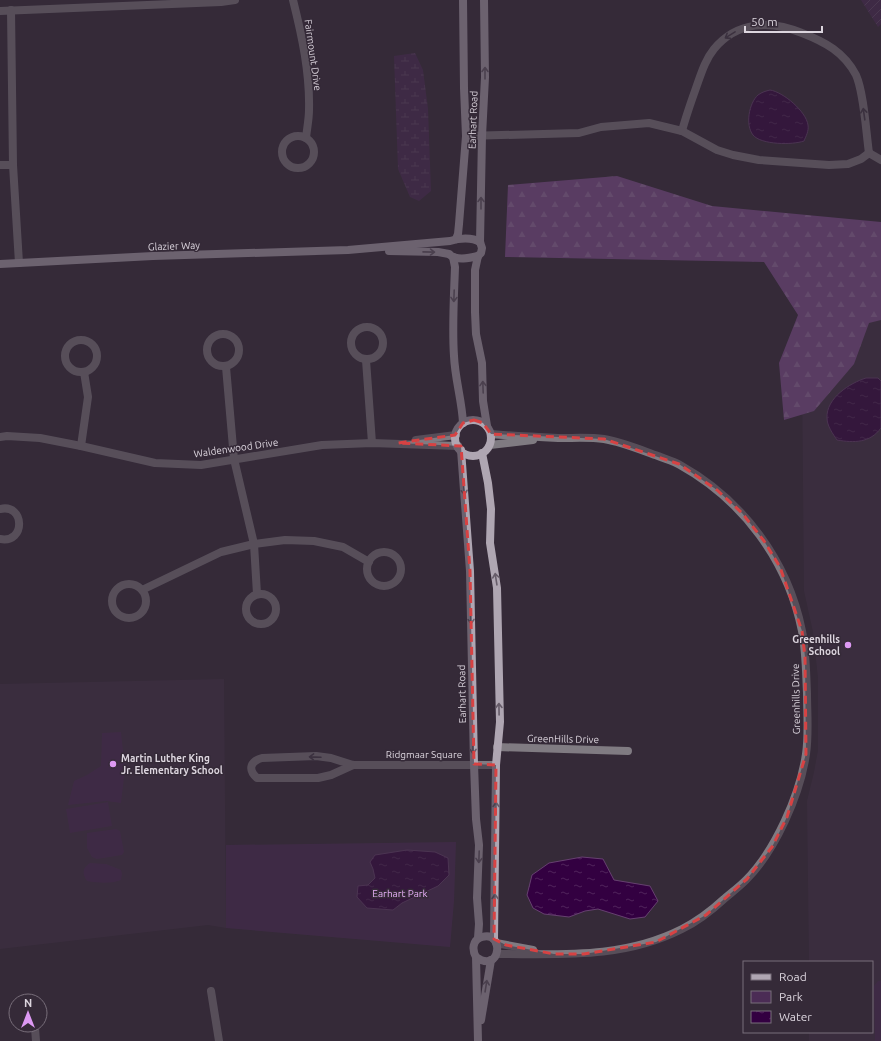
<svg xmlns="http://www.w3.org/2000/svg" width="881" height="1041" viewBox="0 0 881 1041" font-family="Ubuntu,sans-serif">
<defs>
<pattern id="forest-firs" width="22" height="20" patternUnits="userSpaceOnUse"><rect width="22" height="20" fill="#855295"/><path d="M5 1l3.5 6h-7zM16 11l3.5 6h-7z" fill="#9b72a8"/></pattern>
<pattern id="wetland-marsh" width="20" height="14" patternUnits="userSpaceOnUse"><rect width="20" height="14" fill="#4b2c55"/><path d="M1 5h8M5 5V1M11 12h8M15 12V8" fill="none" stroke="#644a6d"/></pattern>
<pattern id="garden-furrows" width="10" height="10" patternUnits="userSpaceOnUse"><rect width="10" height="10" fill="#4b2c55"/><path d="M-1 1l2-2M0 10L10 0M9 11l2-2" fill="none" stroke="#644a6d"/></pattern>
<pattern id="water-ripples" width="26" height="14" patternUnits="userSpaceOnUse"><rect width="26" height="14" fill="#330041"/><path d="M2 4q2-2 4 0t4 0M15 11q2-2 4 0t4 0" fill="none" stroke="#50245c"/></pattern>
</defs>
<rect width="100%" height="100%" fill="#352a38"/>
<g fill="#413245">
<path d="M801 264 881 268V1041H809V1032H872V962H809L807 801 814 772 818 750V678L813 632 804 591Z"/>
<path d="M224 679 226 928 208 925 0 949V684Z"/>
</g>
<path fill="url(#forest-firs)" d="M617 176 712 206 881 222V320L869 323 854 364 814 411 784 420 779 363 798 315 764 262 505 257 508 185Z"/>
<path fill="url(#wetland-marsh)" d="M415 53 423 70 428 109 431 191 419 201 410 197 398 169 394 56Z"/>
<g fill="#4b2c55">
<path d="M121 732 125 769 121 803 106 801 68 805 74 781 87 775 101 766 102 733Z"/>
<path d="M108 802 112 826 70 833 66 809Z"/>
<path d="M116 829 120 831 124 852 122 855 97 859 92 857 87 848V833Z"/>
<path d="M456 842 454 901 450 947 226 928V845Z"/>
<path d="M90 863 106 864 121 870 122 874 121 880C111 884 98 883 87 881 82 874 82 868 90 863Z"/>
<path d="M878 981H881V1041H875L874 986Z"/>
</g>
<path fill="url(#garden-furrows)" d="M861 0H881V24L878 27Z"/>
<g fill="url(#water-ripples)" stroke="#664070">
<path d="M770 90C783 92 806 111 808 125 809 131 806 136 804 141 793 145 761 145 753 135 745 125 749 103 758 95 762 92 766 91 770 90Z"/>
<path d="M866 378H878L881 381V428C870 443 854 443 837 440 833 434 827 426 827 418 826 398 850 383 866 378Z"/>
<path d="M407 850 435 852 448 858 449 875 438 886 402 903 393 910 367 908 357 897 358 886 368 885 375 878 373 869 370 862 375 855Z"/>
<path d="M582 857 603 859 614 880 650 886 658 901 645 917 630 919 598 909 585 911 569 917 544 914 533 908 527 895 532 875 549 863Z"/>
</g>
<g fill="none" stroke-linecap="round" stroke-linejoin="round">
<g stroke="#807b82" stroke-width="8">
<path d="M293 0C302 36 310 73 309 110 309 119 307 128 306 138"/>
<path d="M11 10 13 165 19 263"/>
<path d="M0 11 221 2 235 0"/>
<path d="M682 131C686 116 691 102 696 88 701 74 705 60 714 49 737 21 771 20 802 33 825 42 844 52 856 75 864 93 866 132 869 153"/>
<path d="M466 136 579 133 601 127 649 123 682 131 717 150 733 155 759 160 829 165 848 164 861 159 869 153"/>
<circle cx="298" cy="152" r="16"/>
<path d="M869 153 881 160"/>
<path d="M0 165H13"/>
<circle cx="367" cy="343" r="16"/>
<circle cx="223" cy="350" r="16"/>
<circle cx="81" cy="356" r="16"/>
<path d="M366 360 372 443"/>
<path d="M226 367 234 459 254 544 257 594"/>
<path d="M491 434C514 436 538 437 561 438 575 438 590 437 604 439 622 442 641 450 658 456 665 459 673 461 680 465 743 500 788 561 802 631 806 651 806 672 807 693 807 713 809 734 806 754 800 795 775 851 746 880 739 887 731 893 724 899 711 911 698 921 682 929 623 959 561 954 497 954"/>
<path d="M0 437 7 436 40 438 81 446 155 463 201 465 322 445 372 443 458 446"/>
<path d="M416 440 456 435"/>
<path d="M490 445 533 440"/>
<path d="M81 446 88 397 84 372"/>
<path d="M0 509C25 503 26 544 0 539"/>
<circle cx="384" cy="569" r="17"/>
<circle cx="129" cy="601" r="17"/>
<path d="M142 590 221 552 254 544 285 540 314 541 343 547 369 562"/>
<circle cx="261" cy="609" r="15"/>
<path d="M497 747 628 751"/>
<path d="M353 765 331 775 318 778H257C247 769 251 761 262 758L316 756 331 758 353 765H496"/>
<path d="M496 943 533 950"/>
<path d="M211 991 219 1041"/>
<path d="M35 1028 36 1041"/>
</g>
<g stroke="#afa6b2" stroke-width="8">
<path d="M484 0 485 77 482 136 480 242 482 248 481 253 478 256 475 270V312L476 334 482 363 483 401 487 426"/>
<path d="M456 239 458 234 459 224 466 136 464 88 463 0"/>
<path d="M389 251 438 252 449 254"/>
<path d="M450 255C457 261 470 258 478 256"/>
<path d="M453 257 455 267C454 297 452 327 454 356 455 379 462 401 463 423"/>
<path d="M0 264 153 256 348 250 450 241C459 238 472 237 480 242"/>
<circle cx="473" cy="438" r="18"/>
<path d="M461 450 470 571 474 764 476 819 479 845 477 898 479 924 478 938"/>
<path d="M482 453 488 483 491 509 490 543 497 588 500 722 496 765 494 939"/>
<path d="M476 957C501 975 505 930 482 937 472 940 472 950 476 957L478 1041"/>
<path d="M481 1020 491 960"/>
</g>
</g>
<defs><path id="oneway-shaft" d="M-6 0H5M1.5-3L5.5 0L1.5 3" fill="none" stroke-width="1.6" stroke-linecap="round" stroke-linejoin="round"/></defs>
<g stroke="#443a47">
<use href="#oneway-shaft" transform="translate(730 35) rotate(148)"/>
<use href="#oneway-shaft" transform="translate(864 114) rotate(-98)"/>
<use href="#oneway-shaft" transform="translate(315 757) rotate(-178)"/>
</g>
<g stroke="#665c69">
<use href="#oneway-shaft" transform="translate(485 73) rotate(-90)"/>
<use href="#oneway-shaft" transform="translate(481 203) rotate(-90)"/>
<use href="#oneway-shaft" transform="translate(429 252) rotate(1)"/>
<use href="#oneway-shaft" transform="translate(454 296) rotate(92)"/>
<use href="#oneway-shaft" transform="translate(483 387) rotate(-92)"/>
<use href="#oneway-shaft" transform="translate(464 489) rotate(85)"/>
<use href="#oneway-shaft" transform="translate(496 579) rotate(-99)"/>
<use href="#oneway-shaft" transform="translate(471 618) rotate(89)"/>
<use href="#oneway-shaft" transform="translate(499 709) rotate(-91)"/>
<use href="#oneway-shaft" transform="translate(473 748) rotate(89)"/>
<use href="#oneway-shaft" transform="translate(496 808) rotate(-89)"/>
<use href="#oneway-shaft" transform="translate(479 857) rotate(92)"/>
<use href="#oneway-shaft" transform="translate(495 900) rotate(-89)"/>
<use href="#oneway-shaft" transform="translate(486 986) rotate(-81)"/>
</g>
<path d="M0 0H881V1041H0ZM474 420 483 423 491 434 604 439 679 464 717 490 742 513 764 541 780 567 802 631 805 657 806 754 787 817 772 847 747 879 706 915 656 942 584 954H554L506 945 494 939 496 765 474 764 470 571 461 446 398 443 455 435 463 423Z" fill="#352a38" fill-opacity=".55" fill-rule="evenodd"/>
<path fill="none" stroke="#d74243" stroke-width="3" stroke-dasharray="8 5" stroke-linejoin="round" d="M474 420 483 423 491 434 604 439 679 464 717 490 742 513 764 541 780 567 802 631 805 657 806 754 787 817 772 847 747 879 706 915 656 942 584 954H554L506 945 494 939 496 765 474 764 470 571 461 446 398 443 455 435 463 423Z"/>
<g fill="#dd99f3" stroke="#352a38" stroke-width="1.5">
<circle cx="848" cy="645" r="4"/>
<circle cx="113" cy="764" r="4"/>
</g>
<g text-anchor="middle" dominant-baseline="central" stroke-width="3" stroke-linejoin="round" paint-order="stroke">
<g font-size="10" fill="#dcd5de" stroke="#352a38">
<text transform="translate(313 55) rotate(82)">Fairmount Drive</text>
<text transform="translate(473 120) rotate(-88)">Earhart Road</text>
<text transform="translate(174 246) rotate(-2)">Glazier Way</text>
<text transform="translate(236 448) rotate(-8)">Waldenwood Drive</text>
<text transform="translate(462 694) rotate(-91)">Earhart Road</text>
<text transform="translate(796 699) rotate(-91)">Greenhills Drive</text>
<text transform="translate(563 739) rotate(1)">GreenHills Drive</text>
<text x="424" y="754">Ridgmaar Square</text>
</g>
<g font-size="10" font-weight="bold" fill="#dcd5de" stroke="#352a38" text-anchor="end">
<text x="840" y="639">Greenhills<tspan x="840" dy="12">School</tspan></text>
<text x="121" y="758" text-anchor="start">Martin Luther King<tspan x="121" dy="12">Jr. Elementary School</tspan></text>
</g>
<g font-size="10" fill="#e8affa" stroke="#352a38">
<text x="400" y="893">Earhart Park</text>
</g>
</g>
<rect x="743" y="961" width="130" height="72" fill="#352a38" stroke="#786e7a"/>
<rect x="751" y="974" width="20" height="6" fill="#afa6b2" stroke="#786e7a"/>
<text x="779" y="981" font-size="12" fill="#dcd5de">Road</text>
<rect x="751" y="991" width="20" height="12" fill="#4b2c55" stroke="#786e7a"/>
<text x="779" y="1001" font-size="12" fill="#dcd5de">Park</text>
<rect x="751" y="1011" width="20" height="12" fill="url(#water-ripples)" stroke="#786e7a"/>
<text x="779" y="1021" font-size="12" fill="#dcd5de">Water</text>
<g transform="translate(28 1013)"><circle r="19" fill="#352a38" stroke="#786e7a"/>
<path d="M0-3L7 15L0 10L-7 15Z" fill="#dd99f3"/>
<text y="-6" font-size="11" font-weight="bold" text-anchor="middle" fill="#dcd5de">N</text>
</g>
<path d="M745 26v6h77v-6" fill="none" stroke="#dcd5de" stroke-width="2"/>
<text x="751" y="26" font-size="12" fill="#dcd5de" stroke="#352a38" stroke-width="3" paint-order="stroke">50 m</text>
</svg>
